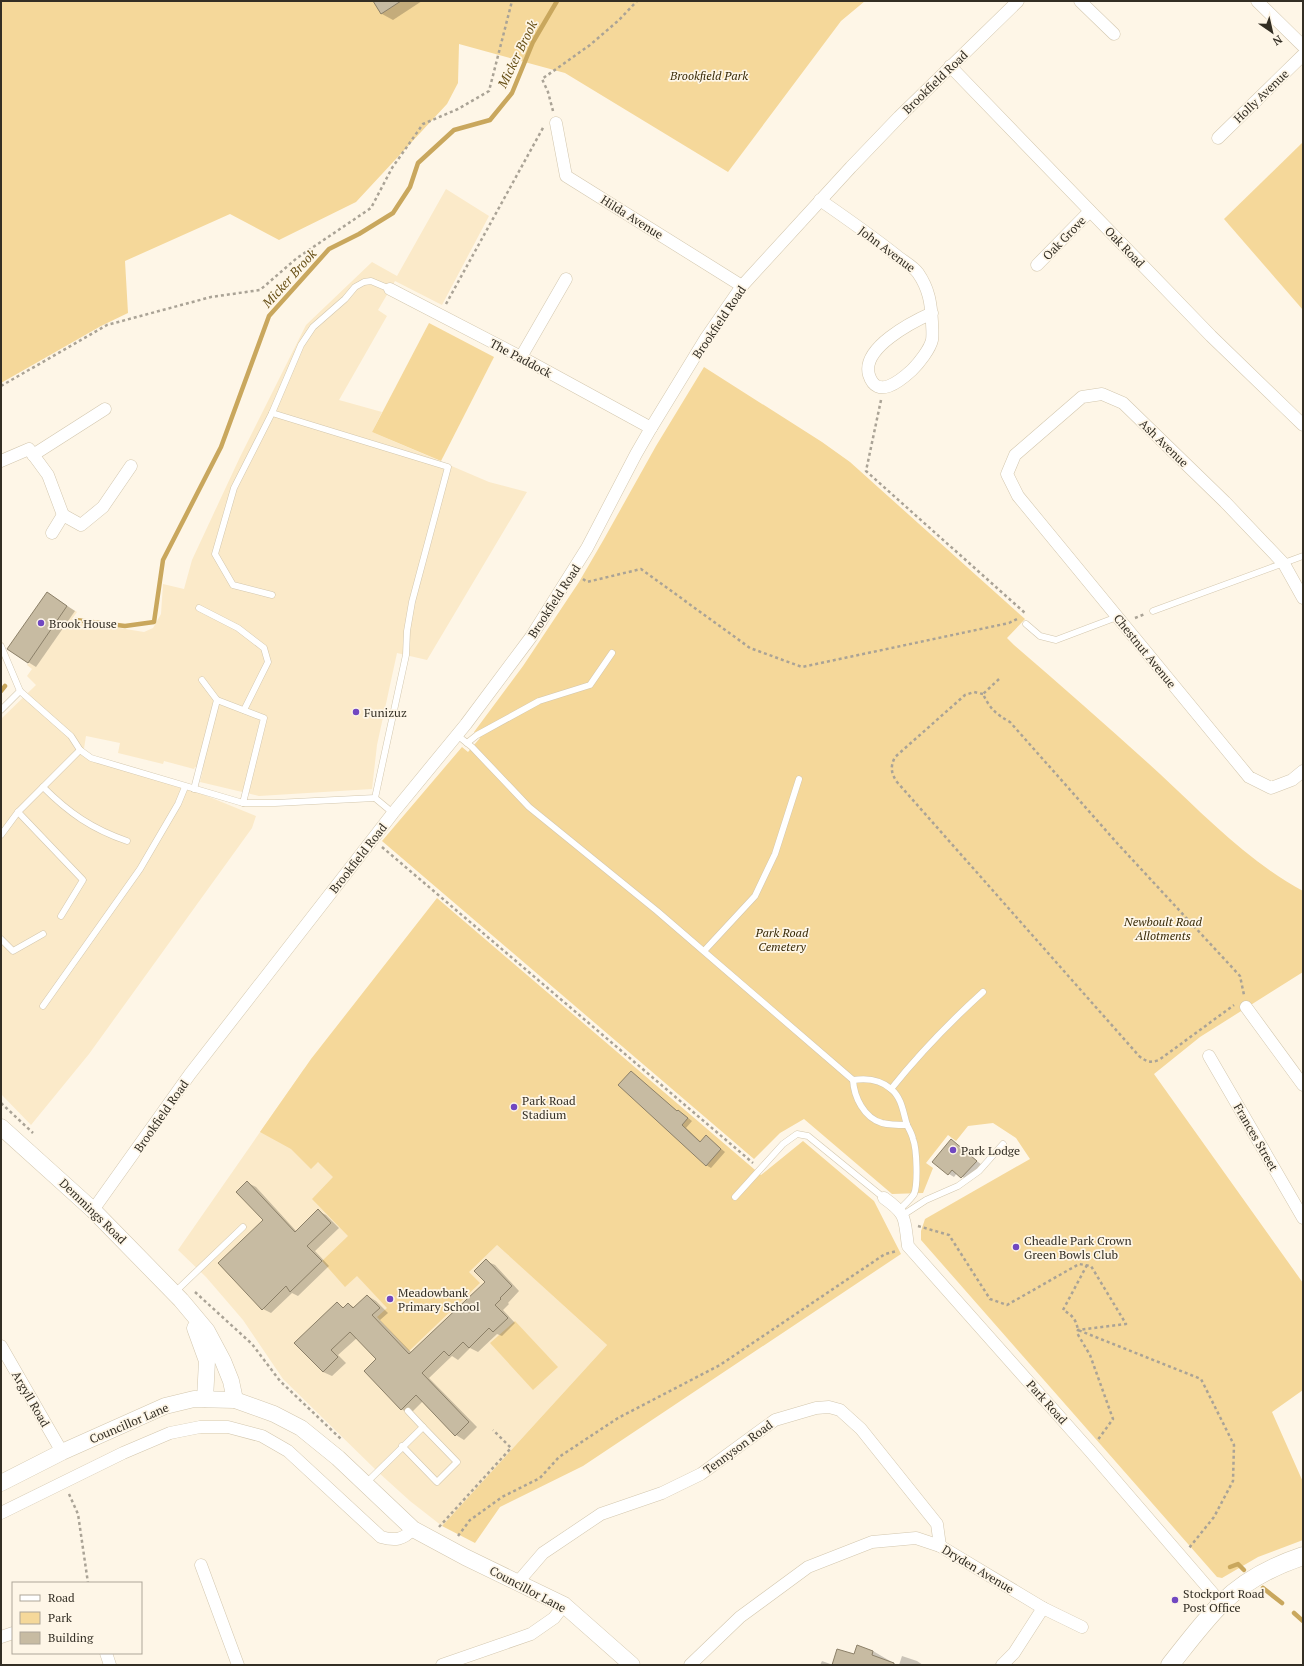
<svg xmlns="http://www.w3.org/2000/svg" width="1304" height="1666" viewBox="0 0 1304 1666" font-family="'PT Serif',serif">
<rect width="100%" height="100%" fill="#fef6e7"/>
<g fill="#fbeac9">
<path d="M446 189 489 216 442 305 395 281 378 310 387 316 339 400 382 412 372 432 489 482 527 492 427 660 397 653 377 745 372 789 259 796 200 782 203 769 195 767 194 769 164 761 163 764 118 753 120 743 86 736 83 755 175 783 256 816 252 828 89 1054 31 1125 1 1094V719L36 685 27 676 32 669 27 665 67 606 77 612 72 619 83 622 144 632 153 628 161 614 163 584 184 589 192 560 240 457 306 325 372 262 397 276Z"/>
<path d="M304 1069 607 1345 442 1526 410 1501 378 1472 283 1379 243 1320 206 1277 178 1250Z"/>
</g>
<g fill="#f5d89a">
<path d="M1 1H865L841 21 728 172 565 73 459 44 458 83 447 104 356 202 279 240 230 214 125 261 128 313 101 326 1 383Z"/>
<path d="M1303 142V310L1224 219Z"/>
<path d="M429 323 494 357 441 461 372 432Z"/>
<path d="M704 367 822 442 850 462 1025 619 1007 638 1014 645C1064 688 1112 730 1160 774 1205 816 1249 862 1303 891V972L1200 1037 1154 1074 1303 1283V1390L1272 1412 1303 1482V1540L1258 1557 1222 1578 1217 1577 921 1240V1231L925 1219 1030 1159 1016 1138 993 1123 968 1126 956 1141 948 1135 926 1163 933 1168 923 1193 892 1194 804 1119 780 1133 754 1159 382 841 462 747 468 752 480 738 474 732 523 666 579 582 604 539 656 446Z"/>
<path d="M437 898 761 1175 803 1141 874 1201 901 1254 583 1466 500 1507 475 1543 442 1526 607 1345 497 1245 469 1272 480 1283 409 1351 377 1317 387 1308 357 1276 345 1287 322 1261 348 1236 312 1199 333 1177 318 1162 311 1169 291 1149 260 1132 311 1059Z"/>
<path d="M515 1321 558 1367 533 1390 490 1343Z"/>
</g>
<g fill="#0003">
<path d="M374 1H422L393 20 382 14Z"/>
<path d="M48 593 75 611 36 667 28 662Z"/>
<path d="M631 1072 678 1112 683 1114 692 1121 686 1128 701 1142 706 1136 725 1152 711 1168 706 1165Z"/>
<path d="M951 1141 982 1165 967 1180 957 1173 954 1177 949 1174Z"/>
<path d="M248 1183 256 1187 297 1232 318 1211 326 1215 339 1228 315 1251 329 1266 298 1296 292 1293 271 1313 263 1309 265 1220Z"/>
<path d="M486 1261 495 1265 519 1291 508 1303 509 1304 503 1310 515 1323 502 1336 497 1334 478 1352 470 1348 458 1360 452 1356 429 1378 477 1427 464 1440 456 1435 423 1401 410 1414 401 1409 378 1360 357 1338 338 1355 346 1363 332 1376 323 1372 296 1343 337 1304 345 1308 349 1304 355 1308 368 1296 376 1301 388 1313 380 1320 412 1353 486 1282Z"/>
<path d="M858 1646 873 1651 890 1661 889 1663 895 1665H820L822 1661 833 1665 855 1655Z"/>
<path d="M902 1656 917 1661 923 1665H899Z"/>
</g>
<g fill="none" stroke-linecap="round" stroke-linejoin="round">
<g stroke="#c9a75d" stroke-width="4.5">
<path d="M76 620 125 626 154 622 163 560 221 447 269 316 329 249 359 234 393 213 410 187 418 163 454 130 490 120 512 93 533 42 557 1"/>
<path d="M1 691 5 686"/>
<path d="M1230 1567 1238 1564 1244 1570"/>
<path d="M1263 1588 1282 1603"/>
<path d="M1294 1613 1303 1621"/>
</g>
</g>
<g fill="#c7bba2" stroke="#8c8068">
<path d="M373 1H401L381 14Z"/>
<path d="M47 592 67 606 28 663 7 649Z"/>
<path d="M631 1071 677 1111 678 1110 688 1118 682 1125 700 1142 706 1135 721 1149 706 1166 618 1085Z"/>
<path d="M951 1139 977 1161 961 1178 952 1170 948 1175 932 1162Z"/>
<path d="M247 1181 295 1232 318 1209 331 1223 307 1246 322 1261 290 1292 286 1286 262 1310 218 1263 263 1220 236 1192Z"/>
<path d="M486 1259 512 1286 500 1298 501 1299 495 1305 508 1318 493 1332 489 1328 469 1348 463 1342 449 1356 444 1351 422 1373 469 1422 455 1436 416 1395 401 1410 364 1371 376 1359 350 1332 331 1350 338 1357 323 1372 294 1343 337 1302 343 1308 348 1303 353 1308 367 1295 380 1308 372 1315 409 1354 485 1282 474 1271Z"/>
<path d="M857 1645 873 1651 872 1655 894 1663V1665H832L837 1649 854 1654Z"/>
</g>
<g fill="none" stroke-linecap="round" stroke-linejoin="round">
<g stroke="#d3c7ae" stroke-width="7">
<g id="lane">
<path d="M272 413 301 345 313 327 345 299 355 287 364 282 371 281 390 289"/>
<path d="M272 595 233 585 215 554 234 488 272 413 448 467 412 602 407 631 406 655 375 798 393 813"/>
<path d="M199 608 238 628 264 648 268 662 244 710"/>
<path d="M1153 611 1303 556"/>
<path d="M1026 624 1040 636 1056 640 1117 617"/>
<path d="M1 646 20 691 71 736 80 750 91 758 243 803H275L375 798"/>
<path d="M202 680 217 700 264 718 243 803"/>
<path d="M1 710 20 691"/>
<path d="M457 735 472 747 529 807 657 911 853 1080C866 1078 880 1079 891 1089 902 1098 903 1112 907 1125 909 1129 912 1134 913 1139 917 1149 918 1185 914 1194 910 1200 904 1205 899 1210"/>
<path d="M467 743 477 735 539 701 590 685 612 653"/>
<path d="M43 787C69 813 92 829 127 841"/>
<path d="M194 789 217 700"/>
<path d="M18 812 83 880 61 916"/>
<path d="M1 835 18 812 80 750"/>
<path d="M1 939 13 951 43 934"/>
<path d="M704 951 755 896 775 854 799 779"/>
<path d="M43 1006 140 869 178 804 185 787"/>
<path d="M853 1080C854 1097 864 1118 882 1123 890 1125 899 1125 907 1125"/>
<path d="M891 1089C919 1054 950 1022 983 992"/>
<path d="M735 1197 783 1144 797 1134 808 1136 884 1198"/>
<path d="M903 1215 926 1200 958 1186 979 1171 1003 1144"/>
<path d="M175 1292 243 1227"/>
<path d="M402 1446 437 1482 457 1462 423 1427"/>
<path d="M365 1484 423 1427 408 1411"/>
</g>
</g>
<g stroke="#d3c7ae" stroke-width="13">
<g id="street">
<path d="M1080 1 1114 34"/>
<path d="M1257 1 1303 46"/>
<path d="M950 66 1211 336 1303 425"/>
<path d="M556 123 566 176 742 286"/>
<path d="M1218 138 1303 55"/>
<path d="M820 200C846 218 872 236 897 256 903 261 913 266 918 273 929 289 931 303 932 322 932 327 933 334 932 340 930 349 919 363 912 370 900 381 877 400 869 375 861 348 912 322 932 313"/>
<path d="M1037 265 1090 211"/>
<path d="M390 289 521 357 651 428"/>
<path d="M521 357 566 279"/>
<path d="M33 455 105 409"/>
<path d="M1 461 29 449 48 475 63 515"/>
<path d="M52 533 63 515 81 525 103 507 131 466"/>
<path d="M1303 598 1284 564 1225 502 1123 403 1102 394 1082 397 1015 455 1007 474 1018 496 1249 777 1271 788 1292 780 1303 771"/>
<path d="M1246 1007 1303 1085"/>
<path d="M1209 1056 1303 1218"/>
<path d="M884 1198C908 1215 904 1219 908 1246L1090 1451 1222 1604"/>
<path d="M93 1210 190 1074 393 813 466 724 531 637 587 548 636 454 651 428 706 338 742 286 851 167 899 117 1018 1"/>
<path d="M1 1346 62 1452"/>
<path d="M1 1513 123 1453 170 1433 200 1427H228L262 1436 288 1451 381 1537C395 1541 403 1540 413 1529"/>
<path d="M201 1565 238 1665"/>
<path d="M518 1582 543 1553 601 1514 662 1493 701 1474 775 1420 816 1408 829 1407 840 1410 861 1429 937 1524 940 1546"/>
<path d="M1 1637 13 1633"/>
<path d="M106 1653 110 1665"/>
<path d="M442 1665 531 1634 554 1618 564 1605"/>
<path d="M690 1665 740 1617 808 1567 872 1542 916 1538 940 1546 1043 1608 1082 1627"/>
<path d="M1002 1665 1014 1653 1043 1608"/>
</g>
</g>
<g stroke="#d3c7ae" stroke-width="17">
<g id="secondary">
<path d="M1 1127 93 1210 181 1300 207 1331 223 1361 231 1381 235 1400"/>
<path d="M195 1328 207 1361 205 1399"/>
<path d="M1 1483 62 1452 165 1406 194 1399 235 1400 274 1414 301 1428 338 1458 413 1529 465 1557 564 1605 632 1665"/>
</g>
</g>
<g stroke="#d3c7ae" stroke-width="19">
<path id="primary" d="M1170 1665C1186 1645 1203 1622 1221 1604 1244 1581 1273 1566 1303 1556"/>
</g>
<g stroke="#aaa396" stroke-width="2.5" stroke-dasharray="3 3" stroke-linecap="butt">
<path d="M553 111 548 92 542 79 590 45 619 20 637 1"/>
<path d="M446 304 544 126"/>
<path d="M1 386 107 325 211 297 260 290 297 258 371 208 392 168 423 124 458 109 489 91 512 1"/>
<path d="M881 400 866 471 1025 613"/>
<path d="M583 579 587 582 641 569 750 648 802 667 1009 623 1017 619"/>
<path d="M1135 618 1145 614"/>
<path d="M999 679 983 694C990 709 996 714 1010 722L1117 843 1240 976 1244 995"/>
<path d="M983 694 974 692 965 695 895 757C890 767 891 773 897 782L1139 1056C1147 1062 1150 1063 1159 1060L1234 1005"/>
<path d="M382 847 753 1163"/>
<path d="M1 1103 33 1133"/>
<path d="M918 1226 949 1235 990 1299 1007 1305 1079 1264 1091 1266 1126 1324 1078 1330 1077 1333 1090 1355 1113 1419 1097 1441"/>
<path d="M1087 1265 1063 1310C1072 1315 1076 1319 1078 1330L1201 1379 1234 1445 1233 1481 1214 1517 1189 1548"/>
<path d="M195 1292 252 1344 280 1381 342 1440"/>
<path d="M69 1494 78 1514 88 1583"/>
<path d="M439 1527 511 1448 493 1430"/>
<path d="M458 1536 470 1520 502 1497 540 1478 559 1457 618 1418 720 1365 885 1254 897 1251"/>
</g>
<use href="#lane" stroke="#fff" stroke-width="6"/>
<use href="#street" stroke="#fff" stroke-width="12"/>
<use href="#secondary" stroke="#fff" stroke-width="16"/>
<use href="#primary" stroke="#fff" stroke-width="18"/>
</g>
<g fill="#7148c1" stroke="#fef6e7" stroke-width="1.5">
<circle cx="41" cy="623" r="4"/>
<circle cx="356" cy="712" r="4"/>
<circle cx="514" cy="1107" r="4"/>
<circle cx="953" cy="1150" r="4"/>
<circle cx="1016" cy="1247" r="4"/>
<circle cx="390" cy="1299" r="4"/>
<circle cx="1175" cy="1600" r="4"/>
</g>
<g text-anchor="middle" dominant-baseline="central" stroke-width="3.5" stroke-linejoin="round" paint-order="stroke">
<g font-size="12" font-style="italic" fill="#382a07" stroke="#fef6e7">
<text x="709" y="75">Brookfield Park</text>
<text x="1163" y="921">Newboult Road<tspan x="1163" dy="14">Allotments</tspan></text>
<text x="782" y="932">Park Road<tspan x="782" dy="14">Cemetery</tspan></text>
</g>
<g font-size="12" fill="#332e24" stroke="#fef6e7">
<text transform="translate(935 82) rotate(-44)">Brookfield Road</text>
<text transform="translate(1261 96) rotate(-44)">Holly Avenue</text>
<text transform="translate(632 217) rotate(32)">Hilda Avenue</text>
<text transform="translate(1064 238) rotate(-46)">Oak Grove</text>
<text transform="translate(1125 247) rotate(46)">Oak Road</text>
<text transform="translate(887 249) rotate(37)">John Avenue</text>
<text transform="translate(719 322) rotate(-56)">Brookfield Road</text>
<text transform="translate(521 358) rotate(28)">The Paddock</text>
<text transform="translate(1164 443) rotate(44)">Ash Avenue</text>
<text transform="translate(554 601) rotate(-57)">Brookfield Road</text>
<text transform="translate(1145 651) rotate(51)">Chestnut Avenue</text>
<text transform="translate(358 858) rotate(-52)">Brookfield Road</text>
<text transform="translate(161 1116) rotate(-55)">Brookfield Road</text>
<text transform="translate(1256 1137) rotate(60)">Frances Street</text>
<text transform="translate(93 1211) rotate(44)">Demmings Road</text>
<text transform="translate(31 1399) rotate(60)">Argyll Road</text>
<text transform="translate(1047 1402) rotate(48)">Park Road</text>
<text transform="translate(129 1423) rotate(-23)">Councillor Lane</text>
<text transform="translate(738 1447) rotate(-36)">Tennyson Road</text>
<text transform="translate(978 1569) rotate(31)">Dryden Avenue</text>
<text transform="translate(528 1589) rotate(28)">Councillor Lane</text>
</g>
<g font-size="12" fill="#332e24" stroke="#fef6e7" text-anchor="start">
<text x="49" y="623">Brook House</text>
<text x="364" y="712">Funizuz</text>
<text x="522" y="1100">Park Road<tspan x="522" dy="14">Stadium</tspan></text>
<text x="961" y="1150">Park Lodge</text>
<text x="1024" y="1240">Cheadle Park Crown<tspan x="1024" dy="14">Green Bowls Club</tspan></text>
<text x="398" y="1292">Meadowbank<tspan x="398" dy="14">Primary School</tspan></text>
<text x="1183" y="1593">Stockport Road<tspan x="1183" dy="14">Post Office</tspan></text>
</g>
<g font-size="13" font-style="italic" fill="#685017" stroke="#fef6e7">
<text transform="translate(517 54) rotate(-64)">Micker Brook</text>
<text transform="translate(289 278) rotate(-48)">Micker Brook</text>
</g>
</g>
<rect width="1304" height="1666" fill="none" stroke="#332e24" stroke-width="4"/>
<rect x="12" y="1582" width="130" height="72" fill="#fef6e7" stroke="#ada699"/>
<rect x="20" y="1595" width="20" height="6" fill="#ffffff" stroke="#ada699"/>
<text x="48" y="1602" font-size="12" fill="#332e24">Road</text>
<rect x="20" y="1612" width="20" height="12" fill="#f5d89a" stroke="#ada699"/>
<text x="48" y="1622" font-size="12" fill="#332e24">Park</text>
<rect x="20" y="1632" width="20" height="12" fill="#c7bba2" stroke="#ada699"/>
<text x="48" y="1642" font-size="12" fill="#332e24">Building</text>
<g transform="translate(1272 32) rotate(146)" stroke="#fef6e7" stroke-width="3" paint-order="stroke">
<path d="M0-3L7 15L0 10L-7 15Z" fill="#332e24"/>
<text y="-6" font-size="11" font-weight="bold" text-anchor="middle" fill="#332e24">N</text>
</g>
</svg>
